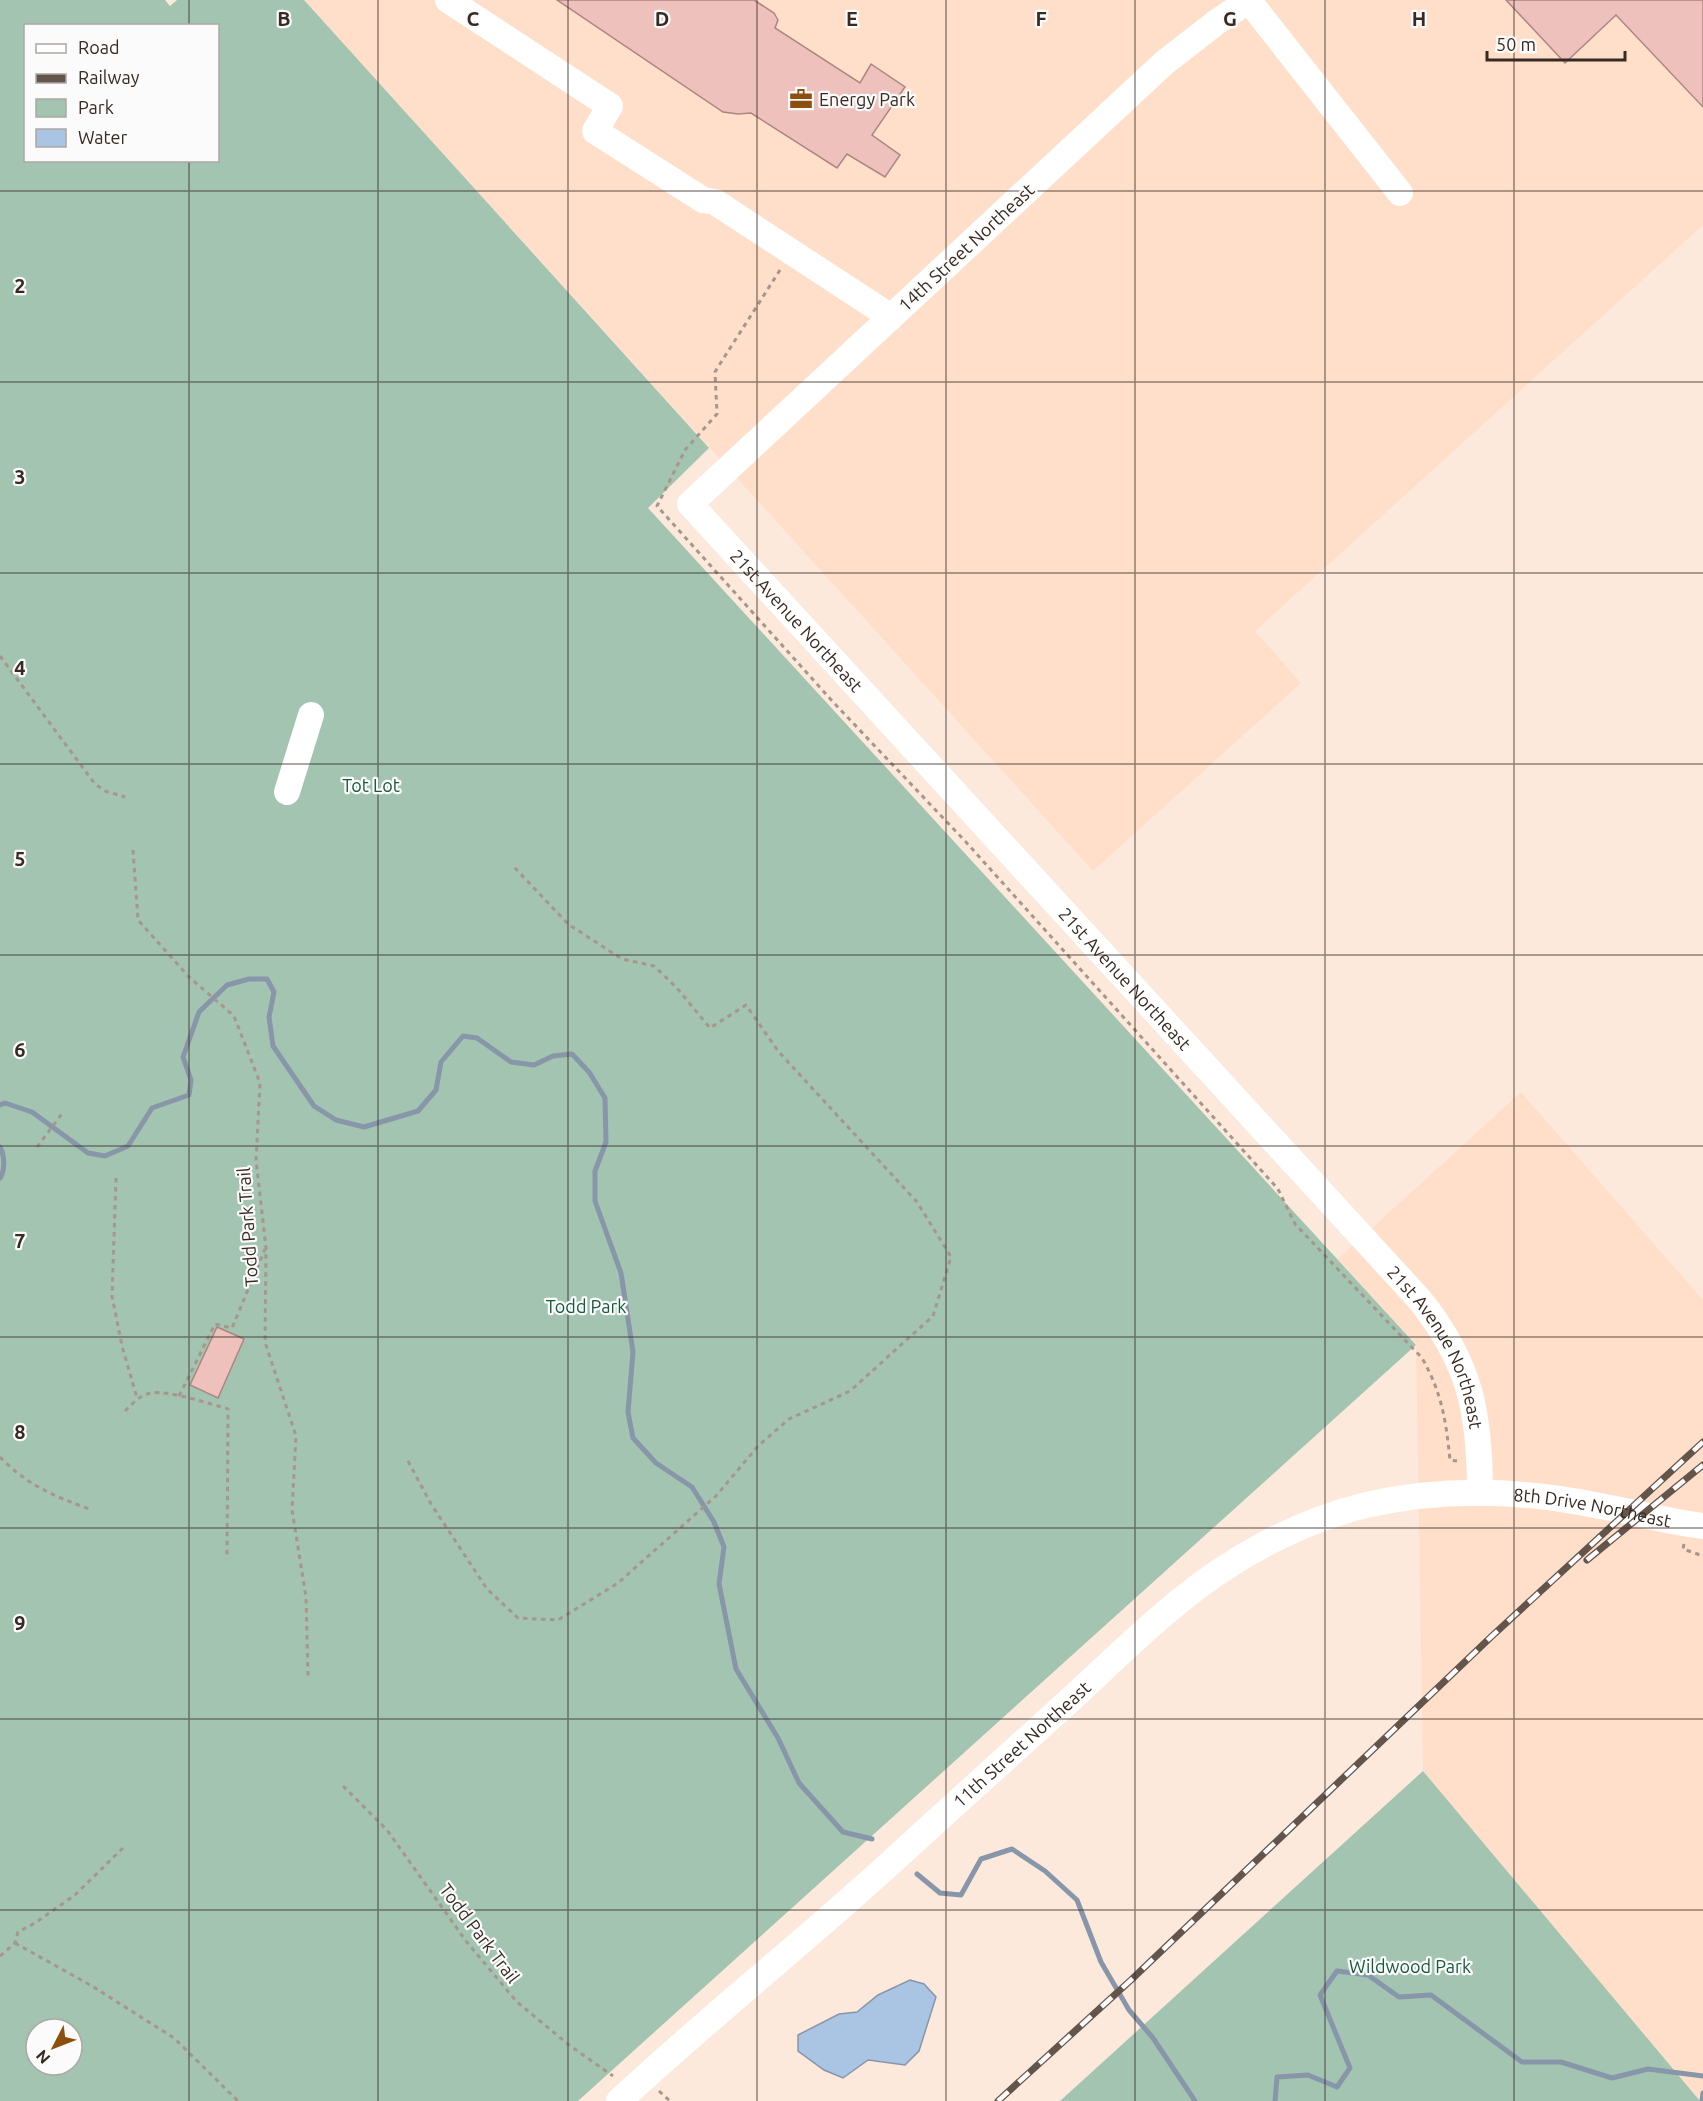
<svg xmlns="http://www.w3.org/2000/svg" width="1703" height="2101" viewBox="0 0 1703 2101" font-family="Ubuntu,sans-serif">
<rect width="100%" height="100%" fill="#fde9dc"/>
<g fill="#ffdfc9">
<path d="M304 0H1703V225L1255 631 1301 683 1093 871Z"/>
<path d="M1521 1092 1703 1300V2101H1700L1423 1771 1416 1345 1338 1259Z"/>
</g>
<g fill="#a2c4b1" fill-rule="evenodd">
<path d="M0 0H165L170 6 177 0H304L709 448 648 508 1416 1345 578 2101H0ZM26 26H218V160H26ZM36 2029H72V2065H36Z"/>
<path d="M1423 1771 1700 2101H1060Z"/>
</g>
<path fill="#aac4e3" stroke="#8896a9" stroke-width="1.5" d="M910 1980 924 1984 936 1997 919 2051 905 2065 868 2060 843 2078 824 2070 798 2051V2035L839 2014 857 2012 878 1995Z"/>
<g fill="none" stroke-linecap="round" stroke-linejoin="round">
<g stroke="#8896a9" stroke-width="5">
<path d="M0 1105 5 1103 32 1112 88 1153 105 1156 128 1146 152 1108 189 1095 191 1080 183 1057 199 1012 227 985 249 979H267L274 992 269 1017 273 1046 314 1106 336 1120 364 1127 418 1111 436 1090 441 1062 463 1036 477 1038 511 1062 534 1065 553 1056 572 1054 589 1072 605 1098 606 1142 595 1171V1201L621 1273 633 1352 628 1412 633 1438 656 1463 692 1487 714 1522 724 1547 719 1584 736 1669 778 1738 799 1783 843 1832 872 1839"/>
<path d="M0 1147C5 1156 5 1171 0 1178"/>
<path d="M917 1874 940 1893 961 1895 981 1859 1012 1849 1045 1871 1077 1900 1101 1962 1129 2010 1153 2038 1195 2101"/>
<path d="M1275 2101 1277 2077 1308 2075 1337 2087 1350 2068 1320 1995 1337 1971 1368 1975 1399 1997 1431 1995 1522 2062H1561L1612 2078 1648 2069 1703 2076"/>
<path d="M1702 2101 1703 2093"/>
</g>
</g>
<g fill="#eec1bc" stroke="#ac8682" stroke-width="1.5">
<path d="M557 0H754L774 13 778 20 775 28 860 83 871 64 905 87 872 135 900 155 885 177 847 154 837 168 751 113 738 114 723 112Z"/>
<path d="M1506 0H1703V107L1616 15 1565 63Z"/>
<path d="M217 1327 244 1339 218 1398 190 1385Z"/>
</g>
<g fill="none" stroke-linecap="round" stroke-linejoin="round">
<g stroke="#a7968b" stroke-width="3" stroke-dasharray="4.5 4.5" stroke-linecap="butt">
<path d="M780 270 718 367 715 372 717 414 685 450 657 506 834 703 965 841 1278 1189 1295 1224 1422 1358C1442 1393 1446 1421 1450 1460L1457 1461"/>
<path d="M0 656 95 784 105 791 125 797"/>
<path d="M133 850 138 920 189 977 234 1016 260 1083 256 1160 266 1248 265 1342 296 1436 292 1510 306 1597 308 1676"/>
<path d="M37 1147 64 1111"/>
<path d="M116 1178 112 1296 122 1346 137 1398"/>
<path d="M179 1396 215 1324 232 1328 265 1249"/>
<path d="M125 1411C133 1403 141 1394 152 1393 168 1390 211 1404 228 1409L227 1559"/>
<path d="M0 1457C28 1486 56 1497 92 1510"/>
<path d="M408 1461 431 1504 487 1589 518 1618 558 1620 618 1583 716 1496 758 1446 789 1419 850 1391 933 1316 951 1257 917 1202 778 1051 746 1005 710 1028 676 987 654 966 622 959 568 924 514 867"/>
<path d="M1684 1544 1683 1549 1703 1556"/>
<path d="M343 1786 387 1830 466 1941 517 2002 569 2045 613 2076"/>
<path d="M15 1943 92 1986 174 2038 238 2101"/>
<path d="M0 1956 15 1943 18 1932 35 1923 75 1895 126 1845"/>
<path d="M659 2091 670 2101"/>
</g>
<g stroke="#fff" stroke-width="26">
<path d="M448 0 610 106 595 131 703 200 715 202 891 317"/>
<path id="s1" d="M1250 0 1218 21 1164 63 690 504 1419 1299C1470 1362 1480 1412 1480 1492"/>
<path d="M1249 1 1400 193"/>
<path d="M287 792 311 715"/>
<path id="s2" d="M619 2101C705 2021 798 1947 885 1868 946 1812 1008 1756 1069 1701 1105 1668 1139 1634 1176 1604 1231 1558 1297 1522 1366 1505 1444 1487 1523 1490 1600 1506 1635 1512 1668 1522 1703 1526"/>
</g>
<g stroke="#63554c" stroke-width="7">
<g id="rail">
<path d="M1587 1560 1703 1465"/>
<path d="M998 2101 1131 1980 1492 1636 1703 1442"/>
</g>
</g>
<use href="#rail" stroke="#fbfbfb" stroke-width="4.5" stroke-dasharray="14" stroke-linecap="butt"/>
</g>
<path fill="none" stroke="#372a22" stroke-width="1.5" stroke-opacity="0.55" d="M189 0V26M378 0V2101M568 0V2101M757 0V2101M946 0V2101M1135 0V2101M1325 0V2101M1514 0V2101M189 160V2101M0 191H1703M0 382H1703M0 573H1703M0 764H1703M0 955H1703M0 1146H1703M0 1337H1703M0 1528H1703M0 1719H1703M0 1910H1703"/>
<defs>
<g id="office-bare" transform="scale(1.8)"><path d="M-6-3h4V-5.5h4V-3h4V5H-6ZM-1-4.5V-3h2v-1.5ZM-6 0V1H6V0Z" fill="#8c4f0e" stroke="#fbfbfb" stroke-width="2.5" paint-order="stroke"/></g>
</defs>
<g fill-rule="evenodd">
<use href="#office-bare" x="801" y="99"/>
</g>
<g text-anchor="middle" dominant-baseline="central" stroke-width="4.5" stroke-linejoin="round" paint-order="stroke">
<g font-size="18" fill="#372a22" stroke="#fbfbfb" text-anchor="start">
<text x="819" y="99">Energy Park</text>
</g>
<g font-size="18" fill="#372a22" stroke="#fbfbfb">
<text transform="translate(966 247) rotate(-43)">14th Street Northeast</text>
<text stroke="none"><textPath href="#s1" startOffset="912">21st Avenue Northeast</textPath></text>
<text stroke="none"><textPath href="#s1" startOffset="1398">21st Avenue Northeast</textPath></text>
<text transform="translate(247 1227) rotate(-94)">Todd Park Trail</text>
<text stroke="none"><textPath href="#s1" startOffset="1884">21st Avenue Northeast</textPath></text>
<text stroke="none"><textPath href="#s2" startOffset="1191">8th Drive Northeast</textPath></text>
<text stroke="none"><textPath href="#s2" startOffset="538">11th Street Northeast</textPath></text>
<text transform="translate(480 1933) rotate(53)">Todd Park Trail</text>
</g>
<g font-size="18" fill="#16593c" stroke="#fbfbfb">
<text x="371" y="785">Tot Lot</text>
<text x="586" y="1306">Todd Park</text>
<text x="1410" y="1966">Wildwood Park</text>
</g>
</g>
<g font-size="20" text-anchor="middle" font-weight="bold" fill="#372a22" stroke="#fbfbfb" stroke-width="4.5" stroke-linejoin="round" paint-order="stroke">
<text x="284" y="26">B</text>
<text x="473" y="26">C</text>
<text x="662" y="26">D</text>
<text x="852" y="26">E</text>
<text x="1041" y="26">F</text>
<text x="1230" y="26">G</text>
<text x="1419" y="26">H</text>
<text x="20" y="293">2</text>
<text x="20" y="484">3</text>
<text x="20" y="675">4</text>
<text x="20" y="866">5</text>
<text x="20" y="1057">6</text>
<text x="20" y="1248">7</text>
<text x="20" y="1439">8</text>
<text x="20" y="1630">9</text>
</g>
<rect x="24" y="24" width="195" height="138" fill="#fbfbfb" stroke="#ada7a4" stroke-width="1.5"/>
<rect x="36" y="44" width="30" height="9" fill="#ffffff" stroke="#ada7a4" stroke-width="1.5"/>
<text x="78" y="54" font-size="18" fill="#372a22">Road</text>
<rect x="36" y="74" width="30" height="9" fill="#63554c" stroke="#ada7a4" stroke-width="1.5"/>
<text x="78" y="84" font-size="18" fill="#372a22">Railway</text>
<rect x="36" y="99" width="30" height="18" fill="#a2c4b1" stroke="#ada7a4" stroke-width="1.5"/>
<text x="78" y="114" font-size="18" fill="#372a22">Park</text>
<rect x="36" y="129" width="30" height="18" fill="#aac4e3" stroke="#ada7a4" stroke-width="1.5"/>
<text x="78" y="144" font-size="18" fill="#372a22">Water</text>
<g transform="translate(54 2047) rotate(228)"><circle r="28" fill="#fbfbfb" stroke="#ada7a4" stroke-width="1.5"/>
<path d="M0-4.5L10 22L0 15L-10 22Z" fill="#8c4f0e"/>
<text y="-9" font-size="16" font-weight="bold" text-anchor="middle" fill="#372a22">N</text>
</g>
<path d="M1487 51v9h138v-9" fill="none" stroke="#372a22" stroke-width="3"/>
<text x="1496" y="51" font-size="18" fill="#372a22" stroke="#fbfbfb" stroke-width="4.5" paint-order="stroke">50 m</text>
</svg>
